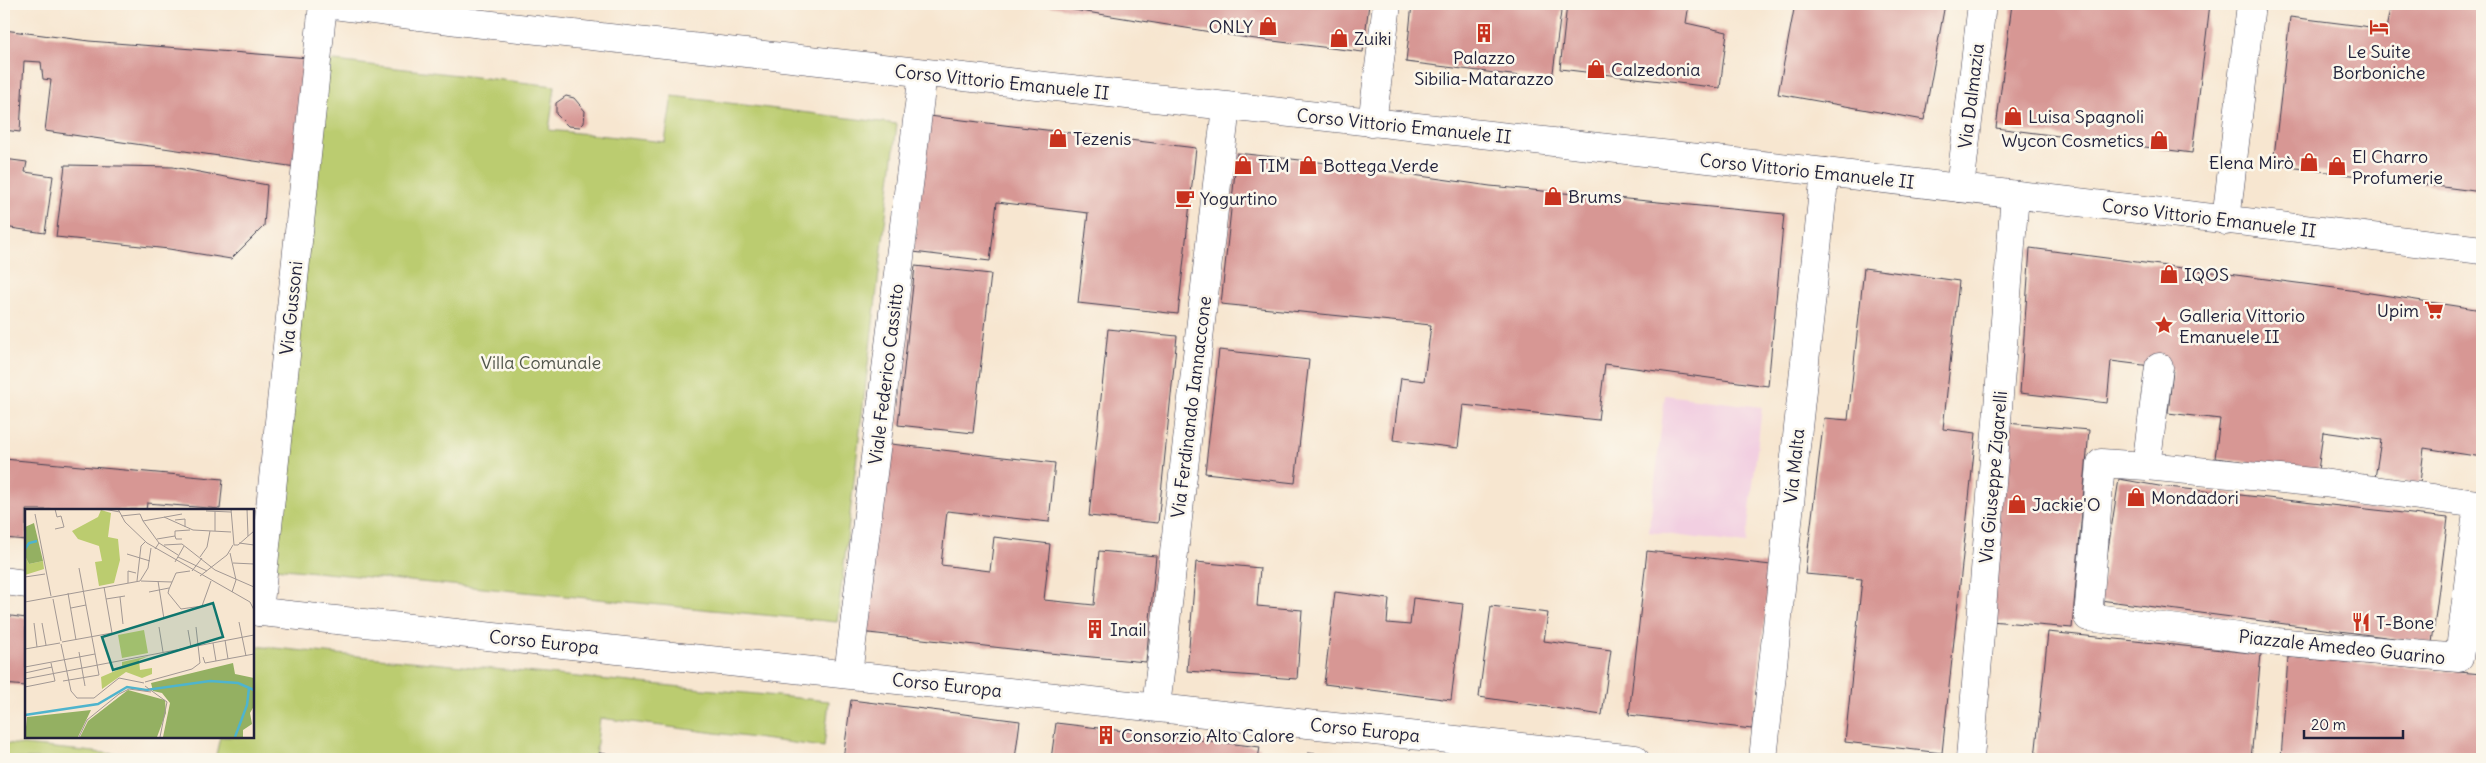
<svg xmlns="http://www.w3.org/2000/svg" width="2486" height="763" viewBox="0 0 2486 763" font-family="Delius,sans-serif">
<rect width="100%" height="100%" fill="#fbf7ec"/>
<filter id="ink" filterUnits="userSpaceOnUse"><feTurbulence type="fractalNoise" baseFrequency=".02" numOctaves="2"/><feDisplacementMap in="SourceGraphic" scale="10" xChannelSelector="R" yChannelSelector="G"/><feConvolveMatrix kernelMatrix="1 2 1 2 8 2 1 2 1" color-interpolation-filters="sRGB"/></filter>
<filter id="wash" filterUnits="userSpaceOnUse"><feTurbulence type="fractalNoise" baseFrequency=".0096" numOctaves="4" result="noise"/><feDisplacementMap in="SourceGraphic" scale="20" xChannelSelector="R" yChannelSelector="G"/><feGaussianBlur stdDeviation="1.12" result="paint"/><feColorMatrix in="noise" values="0 0 0 0 0 0 0 0 0 0 0 0 0 0 0 0 0 1.4 0 .05"/><feComposite in="paint" operator="in"/></filter>
<g filter="url(#wash)">
<rect width="100%" height="100%" fill="#f7e6d0"/>
<path fill="#f2cfe1" d="M1665 395 1762 407 1746 544 1649 532Z"/>
<g fill="#bbcc6f" stroke="#6e7755">
<path d="M326 60 555 86 549 130 665 142 672 96 897 124 837 622 274 568Z"/>
<path d="M253 646 829 701 824 747 600 718 595 759H215L220 737H252Z"/>
<path d="M4 743 164 759H4Z"/>
</g>
<g id="blocks">
<g fill="#d79794">
<path d="M1037 4H1369L1363 52 1248 38Z"/>
<path d="M1412 4H1562L1552 80 1406 62Z"/>
<path d="M1567 4H1689L1686 23 1727 32 1720 88 1560 69Z"/>
<path d="M1795 4H1945L1924 120 1778 94Z"/>
<path d="M2012 4H2210L2192 153 1996 128Z"/>
<path d="M2391 4H2482V192L2273 165 2290 17 2386 29Z"/>
<path d="M4 30 89 41 309 58 296 167 45 131 51 80 43 79 41 62 24 61 20 132 4 130Z"/>
<path d="M566 96 574 98 585 111 584 123 580 127 568 126 556 114V103Z"/>
<path d="M929 116 1196 148 1178 314 1078 303 1088 213 997 202 990 261 913 252Z"/>
<path d="M1237 153 1336 164 1490 186 1784 214 1768 386 1605 364 1598 420 1463 405 1458 448 1393 440 1401 378 1424 381 1431 325 1221 304Z"/>
<path d="M4 159 27 162 25 172 53 176 45 233 4 227Z"/>
<path d="M65 165 173 167 267 185 264 226 231 259 169 249 56 237Z"/>
<path d="M2030 248 2350 290 2482 310V457L2424 448 2420 483 2375 478 2381 440 2323 432 2318 471 2215 458 2220 419 2168 413 2173 369 2159 367 2111 361 2107 403 2020 393Z"/>
<path d="M915 266 991 274 973 433 898 425Z"/>
<path d="M1864 268 1959 281 1943 429 1976 433 1942 753 1845 742 1862 579 1805 574 1824 418 1848 420Z"/>
<path d="M1108 329 1177 336 1158 523 1089 516Z"/>
<path d="M1219 350 1309 360 1295 483 1205 473Z"/>
<path d="M2006 423 2089 430 2072 628 1990 621Z"/>
<path d="M882 443 1055 463 1049 522 947 511 941 565 990 571 994 537 1050 544 1044 600 1094 605 1099 551 1156 556 1146 662 1038 652 860 632Z"/>
<path d="M4 459 223 479 220 509 147 503 146 510H26V540L4 538Z"/>
<path d="M2119 479 2159 486 2448 518 2432 643 2100 600Z"/>
<path d="M1647 551 1771 565 1752 729 1629 715Z"/>
<path d="M1196 562 1260 568 1257 606 1302 610 1297 679 1187 671Z"/>
<path d="M1335 592 1389 599 1387 623 1410 625 1413 598 1463 604 1451 700 1324 684Z"/>
<path d="M1491 606 1548 613 1544 641 1611 650 1602 715 1479 697Z"/>
<path d="M4 615 26 618V686L4 684Z"/>
<path d="M2048 632 2261 654 2251 759 2035 758Z"/>
<path d="M2288 657 2482 674V759H2281Z"/>
<path d="M851 700 1020 721 1015 759H843Z"/>
<path d="M1056 723 1260 747 1258 759H1051Z"/>
<path d="M599 753 638 758V759H599Z"/>
<path d="M1308 753 1354 758V759H1308Z"/>
</g>
</g>
</g>
<g filter="url(#ink)">
<use href="#blocks" fill-opacity="0" stroke="#423f51" stroke-width="1"/>
<g fill="none" stroke-linecap="round" stroke-linejoin="round">
<g stroke="#423f51" stroke-width="29">
<g id="street">
<path d="M326 4 474 23 1825 172 2482 250"/>
<path d="M1372 123 1387 4"/>
<path d="M1960 188 1982 4"/>
<path d="M2226 221 2251 4"/>
<path d="M2146 466 2101 463 2088 617 2277 642 2459 658 2478 504 2323 483 2146 466 2159 367"/>
<path d="M4 581 26 584"/>
<path d="M252 611 1635 759"/>
<path d="M259 612 323 4"/>
<path d="M848 674 923 73"/>
<path d="M1156 707 1226 107"/>
<path d="M1763 759 1825 172"/>
<path d="M1970 759 2015 195"/>
</g>
</g>
<use href="#street" stroke="#fff" stroke-width="28"/>
</g>
</g>
<defs>
<g id="shop-bare" transform="scale(1.5)"><path d="M-5-2.5h2.3a2.7 3.5 0 0 1 5.4 0H5L5.5 6h-11ZM-1.5-2.5h3a1.5 2.3 0 0 0-3 0Z" fill="#c8321e" stroke="#fbf7ec" stroke-width="2.5" paint-order="stroke"/></g>
<g id="hotel-bare" transform="scale(1.5)"><path d="M-6-4.5h1.5V1H6V5H4.5V3h-9V5H-6ZM-4 0a1.8 1.8 0 1 1 3.6 0ZM.5 0V-2.5h3Q6-2.5 6 0Z" fill="#c8321e" stroke="#fbf7ec" stroke-width="2.5" paint-order="stroke"/></g>
<g id="building-bare" transform="scale(1.5)"><path d="M-4-6H4V6H1V3H-1V6H-4ZM-2.5-4.3h1.7v1.8h-1.7ZM.8-4.3h1.7v1.8H.8ZM-2.5-1h1.7V.8h-1.7ZM.8-1h1.7V.8H.8Z" fill="#c8321e" stroke="#fbf7ec" stroke-width="2.5" paint-order="stroke"/></g>
<g id="cafe-bare" transform="scale(1.5)"><path d="M-5.5-4.5H6V0H3Q3 3.5 0 3.5H-2.5Q-5.5 3.5-5.5 0ZM3-3.2v2h1.7v-2ZM-6 4.5H4V6H-6Z" fill="#c8321e" stroke="#fbf7ec" stroke-width="2.5" paint-order="stroke"/></g>
<g id="supermarket-bare" transform="scale(1.5)"><path d="M-6-5.5h2.5l.6 2H6L4.5 2H-2.5L-4.4-4H-6ZM-1.5 3.2a1.3 1.3 0 1 0 .1 0ZM3 3.2a1.3 1.3 0 1 0 .1 0Z" fill="#c8321e" stroke="#fbf7ec" stroke-width="2.5" paint-order="stroke"/></g>
<g id="sight-bare" transform="scale(1.5)"><path d="M0-6L1.8-2.2L6-1.7L2.9 1.2L3.7 5.4L0 3.3L-3.7 5.4L-2.9 1.2L-6-1.7L-1.8-2.2Z" fill="#c8321e" stroke="#fbf7ec" stroke-width="2.5" paint-order="stroke"/></g>
<g id="restaurant-bare" transform="scale(1.5)"><path d="M-5-6h1v4h1v-4h1v4h1v-4h1v5L-1.5 .5V6h-2V.5L-5-1ZM5-6V6H3V1.5H1.5Q1.5-4 5-6Z" fill="#c8321e" stroke="#fbf7ec" stroke-width="2.5" paint-order="stroke"/></g>
</defs>
<g fill-rule="evenodd">
<use href="#shop-bare" x="1268" y="26"/>
<use href="#hotel-bare" x="2379" y="27"/>
<use href="#building-bare" x="1484" y="33"/>
<use href="#shop-bare" x="1339" y="38"/>
<use href="#shop-bare" x="1596" y="69"/>
<use href="#shop-bare" x="2013" y="116"/>
<use href="#shop-bare" x="1058" y="138"/>
<use href="#shop-bare" x="2159" y="140"/>
<use href="#shop-bare" x="2309" y="162"/>
<use href="#shop-bare" x="1243" y="165"/>
<use href="#shop-bare" x="1308" y="165"/>
<use href="#shop-bare" x="2337" y="166"/>
<use href="#shop-bare" x="1553" y="196"/>
<use href="#cafe-bare" x="1185" y="198"/>
<use href="#shop-bare" x="2169" y="274"/>
<use href="#supermarket-bare" x="2434" y="310"/>
<use href="#sight-bare" x="2164" y="325"/>
<use href="#shop-bare" x="2136" y="497"/>
<use href="#shop-bare" x="2017" y="504"/>
<use href="#restaurant-bare" x="2361" y="622"/>
<use href="#building-bare" x="1095" y="629"/>
<use href="#building-bare" x="1106" y="735"/>
</g>
<g text-anchor="middle" dominant-baseline="central" stroke-width="5" stroke-linejoin="round" paint-order="stroke">
<g font-size="18" fill="#22223b" stroke="#fbf7ec" text-anchor="start">
<text x="1253" y="26" text-anchor="end">ONLY</text>
<text x="1354" y="38">Zuiki</text>
<text x="2379" y="51" text-anchor="middle">Le Suite<tspan x="2379" dy="21">Borboniche</tspan></text>
<text x="1484" y="57" text-anchor="middle">Palazzo<tspan x="1484" dy="21">Sibilia-Matarazzo</tspan></text>
<text x="1611" y="69">Calzedonia</text>
<text x="2028" y="116">Luisa Spagnoli</text>
<text x="1073" y="138">Tezenis</text>
<text x="2144" y="140" text-anchor="end">Wycon Cosmetics</text>
<text x="2352" y="156">El Charro<tspan x="2352" dy="21">Profumerie</tspan></text>
<text x="2294" y="162" text-anchor="end">Elena Mirò</text>
<text x="1258" y="165">TIM</text>
<text x="1323" y="165">Bottega Verde</text>
<text x="1568" y="196">Brums</text>
<text x="1200" y="198">Yogurtino</text>
<text x="2184" y="274">IQOS</text>
<text x="2419" y="310" text-anchor="end">Upim</text>
<text x="2179" y="315">Galleria Vittorio<tspan x="2179" dy="21">Emanuele II</tspan></text>
<text x="2151" y="497">Mondadori</text>
<text x="2032" y="504">Jackie'O</text>
<text x="2376" y="622">T-Bone</text>
<text x="1110" y="629">Inail</text>
<text x="1121" y="735">Consorzio Alto Calore</text>
</g>
<g font-size="18" fill="#22223b" stroke="#fbf7ec">
<text transform="translate(1002 82) rotate(6)">Corso Vittorio Emanuele II</text>
<text transform="translate(1971 96) rotate(-83)">Via Dalmazia</text>
<text transform="translate(1404 126) rotate(6)">Corso Vittorio Emanuele II</text>
<text transform="translate(1807 171) rotate(6)">Corso Vittorio Emanuele II</text>
<text transform="translate(2209 218) rotate(7)">Corso Vittorio Emanuele II</text>
<text transform="translate(291 308) rotate(-84)">Via Gussoni</text>
<text transform="translate(886 374) rotate(-83)">Viale Federico Cassitto</text>
<text transform="translate(1191 407) rotate(-83)">Via Ferdinando Iannaccone</text>
<text transform="translate(1794 466) rotate(-84)">Via Malta</text>
<text transform="translate(1993 477) rotate(-85)">Via Giuseppe Zigarelli</text>
<text transform="translate(544 642) rotate(6)">Corso Europa</text>
<text transform="translate(2342 647) rotate(6)">Piazzale Amedeo Guarino</text>
<text transform="translate(947 685) rotate(6)">Corso Europa</text>
<text transform="translate(1365 730) rotate(6)">Corso Europa</text>
</g>
<g font-size="18" fill="#50554b" stroke="#fbf7ec">
<text x="541" y="362">Villa Comunale</text>
</g>
</g>
<g transform="translate(25 509)">
<rect width="229" height="229" fill="#f7e6d0"/>
<path d="M76 1 86 4 83 28 93 30 95 51 89 74 74 77 70 53 77 52 74 37 53 30 47 22 73 8ZM0 47 4 55 18 52 19 60 0 66ZM119 121 123 144 97 149 93 126ZM124 147 114 151 115 161 127 159V165L117 169 101 163 77 180 76 168 97 159V153Z" fill="#bbcc6f"/>
<path d="M9 14 18 52 4 55 0 47V18ZM208 154 210 165 229 169V197L225 204 227 215 218 221V228H138L145 194 137 184 128 182 126 174ZM103 181 140 191 141 204 132 228H55L63 212ZM66 201 53 228H0L2 208Z" fill="#94b062"/>
<path fill="none" stroke="#4fb4cd" stroke-width="2.5" d="M0 40 4 34 12 32M0 206 73 195 102 178 121 181 185 172 213 174 229 181M210 228 222 196 224 179"/>
<path fill="none" stroke="#a29894" stroke-width="1" d="M30 0 32 8 36 7 39 18 30 20M78 0 95 3M93 0 100 13 122 34 225 93 229 101M206 0 209 36H213L229 22M222 0 223 27M181 2 206 3M10 5 26 87M96 7 115 5 118 12 157 5M139 8 168 21 206 23M150 11 160 10V18M118 12 134 34 130 40M190 22V2M150 27V22L165 21M132 30 150 27 151 30H157M134 34 153 46M214 34 229 36M157 35 190 61 229 78M139 36 157 35M205 44 211 71 207 83M102 45 125 52M153 48 182 62M175 48 182 38 185 22M150 53 159 37M208 54 229 55M165 62 151 64 144 80 143 84 156 100 177 97 186 72M167 62 177 49M175 67 202 46 208 36M0 68 20 65M112 72 116 37 120 33M116 72 147 73M133 72 139 110M103 74V62L111 64M124 83 144 79M43 84 51 131M95 88 98 115M28 90 36 132M81 90 100 87M0 93 115 72 123 59 126 39M46 99 61 96M214 113 221 147M9 114 12 138M17 114 21 136M134 118 138 143M163 121 166 138M200 131 203 150M37 133 87 124 79 78M188 134 191 152M36 135 46 182 52 189H69L94 169 119 174M0 140 35 134M54 143 60 177M178 148 180 154 229 145M0 158 70 145M0 164 27 158M0 170 229 126M38 172 74 166 54 59M120 173 167 160 175 154 171 118M120 177 142 193 135 228M0 178 30 172 26 154M54 228 62 211 94 185 104 180 126 183"/>
<path fill="#0f766e" fill-opacity="0.15" stroke="#0f766e" stroke-width="2.5" d="M188 94 198 128 88 161 77 128Z"/>
<rect width="229" height="229" fill="none" stroke="#22223b" stroke-width="2.5"/>
</g>
<rect width="2486" height="763" fill="none" stroke="#fbf7ec" stroke-width="20"/>
<path d="M2304 730v8h99v-8" fill="none" stroke="#22223b" stroke-width="2.5"/>
<text x="2311" y="730" font-size="15" fill="#22223b" stroke="#fbf7ec" stroke-width="4" paint-order="stroke">20 m</text>
</svg>
